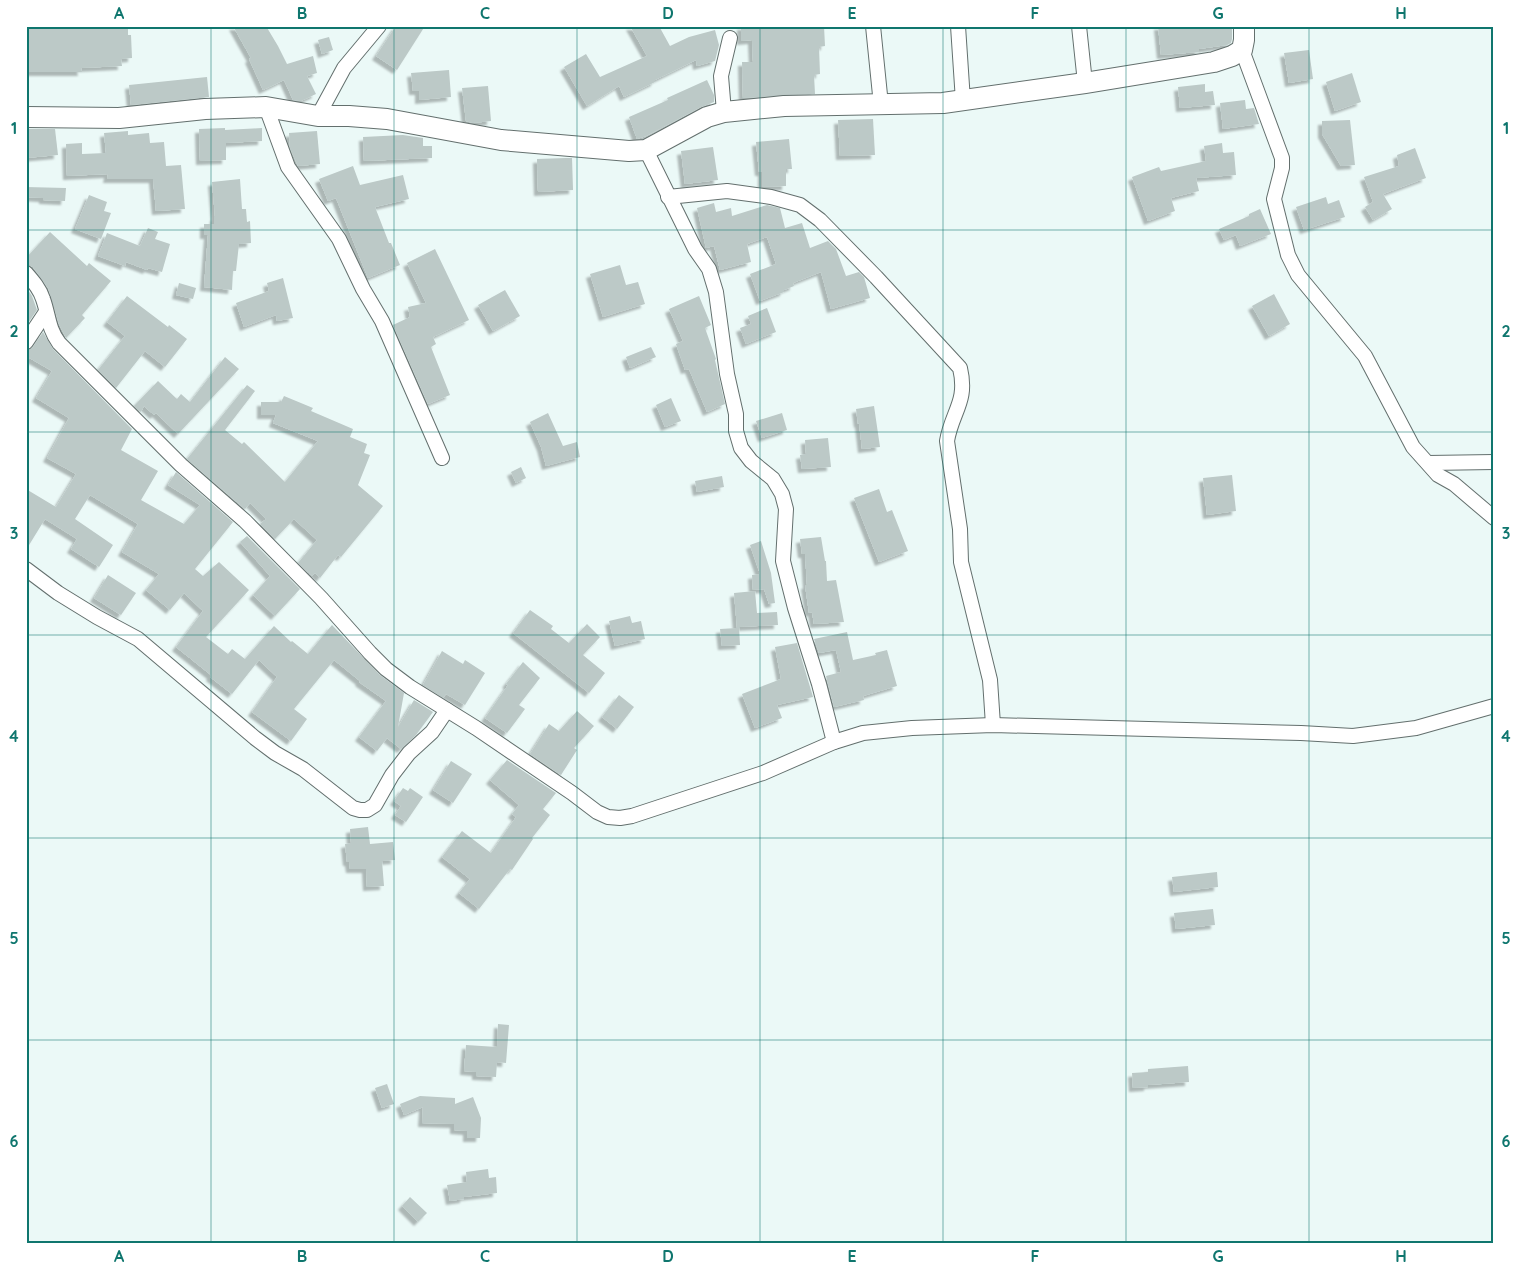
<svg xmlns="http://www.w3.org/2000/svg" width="1520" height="1270" viewBox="0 0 1520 1270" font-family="Quicksand,sans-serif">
<defs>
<filter id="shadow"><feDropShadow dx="-4" dy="4" stdDeviation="1" flood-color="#0004"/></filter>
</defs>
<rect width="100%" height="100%" fill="#ebf9f7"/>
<g fill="#bcc9c7" filter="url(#shadow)">
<path d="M26 26H128V35H131L132 58 121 59 122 66 81 68 82 72H26Z"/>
<path d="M233 26H266L278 46 287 64 313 56 317 73 307 76 316 94 301 101 293 100 284 80 263 90 249 59 251 58Z"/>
<path d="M396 26H425L397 70 376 56Z"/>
<path d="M630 26H659L670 46 689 37 715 30 719 45 715 61 697 66 696 60 655 80V82L624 97 619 86 587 106 564 67 586 54 600 77 647 56Z"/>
<path d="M741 26H824L825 46 819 47 820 74 814 75 815 94 743 98 742 62H753L752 40 741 41Z"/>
<path d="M1158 26H1232V39L1231 43 1227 45 1199 49V52L1161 55Z"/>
<path d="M329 37 333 50 322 54 318 40Z"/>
<path d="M1309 50 1313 79 1289 83 1284 53Z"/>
<path d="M449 70 451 97 419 100V91H413L411 73Z"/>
<path d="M1352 73 1361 102 1335 111 1326 82Z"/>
<path d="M207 77 209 97 131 105 129 85Z"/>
<path d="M707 80 714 95V102L701 107 646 136 637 139 629 117 668 100 667 98Z"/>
<path d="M1205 84V92L1213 91 1215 105 1180 108 1178 87Z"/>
<path d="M488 86 491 121 473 123 466 121 462 88Z"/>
<path d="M1245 100 1246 109 1254 108 1259 124 1223 129 1220 103Z"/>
<path d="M873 119 875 155 840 156 838 120Z"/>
<path d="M1350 120 1355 165 1341 166 1322 134V121Z"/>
<path d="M225 128V130L262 128V141L226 143V160L200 161 199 129Z"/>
<path d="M26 129H55L58 155 26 158Z"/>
<path d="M128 131V135L149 133 150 143 164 142 166 166 181 165 185 209 156 211 153 179H107L108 174 67 176 66 144 82 143V154L106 153 104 133Z"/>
<path d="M317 131 320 164 298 166 290 148 289 133Z"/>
<path d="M403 135 423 138V146H432V158L364 161 363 137Z"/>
<path d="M789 139 792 169H786V186L762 187V172H759L756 142Z"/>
<path d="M1222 143 1223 153 1234 152 1236 175 1196 178 1199 191 1171 198 1175 211 1148 221 1132 177 1159 167 1161 171 1206 161 1204 146Z"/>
<path d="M713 147 718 180 685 184 681 151Z"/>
<path d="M1415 148 1426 178 1383 194 1392 209 1373 220 1365 207 1373 202 1364 177 1399 166 1397 155Z"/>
<path d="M566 158H572L573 190 538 192 537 159Z"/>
<path d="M353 166 360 185 403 175 409 199 375 207 389 243H391L400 265 368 278 336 198 328 201 319 179Z"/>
<path d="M240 179 242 209H246L247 222 250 221 251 243 239 244 236 271H233L232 290 204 287 208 235H204V224H214V217H215L212 182Z"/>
<path d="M26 187 66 188 65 201 43 200V198L26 197Z"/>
<path d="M89 195 107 202 104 211 111 213 101 239 75 229Z"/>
<path d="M1326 197 1328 204 1339 200 1345 217 1304 230 1296 207Z"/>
<path d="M714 203 716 212 731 208 732 216 767 205 780 208 785 228 802 223 810 248 828 241 836 249 846 276 859 272 864 277 870 298 831 309 821 272 793 283 794 286 784 290V292L760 301 750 274 776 264 767 237 747 244 751 262 720 270 714 246 706 248 697 208Z"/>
<path d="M1260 209 1271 234 1240 246 1236 235 1224 240 1219 229 1249 216V214Z"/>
<path d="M148 228 158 232 155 239 170 244 162 272 148 268 147 270 126 262 125 266 98 256 107 233 140 246Z"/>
<path d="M50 232 87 266 89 263 111 281 82 315 85 318 66 338 59 324 48 288 33 267 26 264V258Z"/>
<path d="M435 249 469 320 433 337 436 344 431 347 450 395 428 404 393 325 410 317 408 307 426 303 407 263Z"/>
<path d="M620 265 626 285 638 282 645 304 603 317 590 274Z"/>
<path d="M283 278 293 318 277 321 276 315 244 327 236 303 269 291 267 283Z"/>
<path d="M179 283 196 288 193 299 176 295Z"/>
<path d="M26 287 32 296 37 310 26 326Z"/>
<path d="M505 290 520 316 493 331 478 305Z"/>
<path d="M1274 294 1290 324 1269 336 1252 306Z"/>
<path d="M127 296 168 327 169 325 187 339 165 367 145 351 116 388 98 370 125 336 107 322Z"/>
<path d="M699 296 711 325 705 328 716 359 715 360 725 404 707 412 689 369 685 370 676 344 683 341 669 309Z"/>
<path d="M767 308 776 332 746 344 740 328 751 324 748 316Z"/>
<path d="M43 332 53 349 132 429 121 450 158 471 141 500 184 524 200 505 168 485 176 472 233 522 195 569 203 576 219 562 249 590 206 637 228 654 232 649 245 659 274 626 291 642 292 641 308 654 332 625 380 675 404 693 398 727 414 700 433 712 416 735 401 749 387 738 377 751 359 737 386 701 359 682 360 681 334 660 294 709 307 719 291 741 252 712 277 677 259 660 232 694 210 677 211 675 176 647 203 611 184 593 170 610 146 590 159 574 122 552 138 524 90 495 75 519 113 545 99 567 71 549 77 539 45 519 26 550V489L56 507 76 474 47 458 69 418 36 398 52 371 26 356V351L33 347Z"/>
<path d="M651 347 656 357 630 368 626 357Z"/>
<path d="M225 357 239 369 178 434 156 413 154 415 144 406 141 412 134 406 158 381 177 399 181 394 190 402Z"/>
<path d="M247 385 255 391 225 430 242 444 244 442 285 482 318 441 273 423 276 415H261V402H281L284 396 313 408 311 411 353 429 350 437 367 444 364 453 370 455 358 485 383 506 341 557 338 555 320 578 315 573 312 576 298 563 317 540 294 519 275 539 260 524 266 519 250 503 245 509 187 459Z"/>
<path d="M671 398 681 421 665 427 656 405Z"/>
<path d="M874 406 880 447 862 449 859 423 858 424 856 409Z"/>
<path d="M548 413 563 446 577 442 580 457 546 466 541 447 530 422Z"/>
<path d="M782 413 787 430 762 438 756 421Z"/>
<path d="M828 438 831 467 802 469 800 455 806 454 805 440Z"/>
<path d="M521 467 526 478 516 483 511 472Z"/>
<path d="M1232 475 1236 511 1207 515 1203 478Z"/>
<path d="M722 476 724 487 697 492 695 481Z"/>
<path d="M879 489 887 512 892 510 908 551 879 562 854 498Z"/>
<path d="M247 536 300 589 275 616 253 595 270 576 240 542Z"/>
<path d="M821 537 825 561H826L827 581 836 580 844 622 814 624 812 612 809 613 805 585H807L805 554H802L800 539Z"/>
<path d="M761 541 771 573 775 603 769 604 764 589 753 590 752 575 760 574 750 545Z"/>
<path d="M108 575 136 593 121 615 94 598Z"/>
<path d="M755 591 757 613 777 612 778 625 739 627 740 645 722 646 720 629 737 628 734 593Z"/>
<path d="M530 610 553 626 551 629 569 643 587 624 600 637 583 655 605 673 589 693 513 633Z"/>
<path d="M630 616 632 623 641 621 645 639 615 646 609 621Z"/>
<path d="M847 632 853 660 876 655 875 653 887 650 897 686 863 696 864 700 834 707 826 676 841 672 836 650 819 653 814 639Z"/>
<path d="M797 643 813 697 777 705 782 718 755 728 742 694 781 679 775 647Z"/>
<path d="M442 651 463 664 465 660 485 673 465 705 446 694 443 698 423 685Z"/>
<path d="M523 662 540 678 519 705 525 709 507 733 485 718 508 685 506 684Z"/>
<path d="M619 695 634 707 617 729 602 717Z"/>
<path d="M577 711 594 726 574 748 577 750 561 775 530 754 549 724 559 731Z"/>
<path d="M507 760 556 793 543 809 550 815 532 838 533 839 512 870 510 869 479 909 459 893 470 879 442 857 462 831 491 853 516 817 512 814 519 805 490 780Z"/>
<path d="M451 761 472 774 453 803 433 790Z"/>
<path d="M403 788 408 791 410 788 423 797 406 822 395 815 401 806 394 801Z"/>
<path d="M368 827 370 844 393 842 395 860 382 861 384 886 367 887 366 869H350L349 862H347L345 844 351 843 350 829Z"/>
<path d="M1217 872 1218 887 1174 892 1172 877Z"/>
<path d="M1213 909 1215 925 1176 929 1174 913Z"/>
<path d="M498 1024 509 1025 506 1063 497 1062 496 1077 476 1076V1072L464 1071 466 1045 497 1047Z"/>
<path d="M1188 1066 1189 1082 1148 1085V1087L1133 1088 1132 1073 1148 1072V1069Z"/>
<path d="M387 1084 394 1104 382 1108 375 1088Z"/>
<path d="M420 1096 455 1098V1104L473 1097 481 1118 480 1138H467V1131L454 1130V1124L422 1123 423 1107 404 1115 400 1104Z"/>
<path d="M488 1169 489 1178 496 1177 497 1193 464 1197V1199L450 1201 447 1185 467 1182 466 1172Z"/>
<path d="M410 1197 427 1213 418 1222 402 1206Z"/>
</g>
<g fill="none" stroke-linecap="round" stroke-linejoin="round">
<g stroke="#636f6d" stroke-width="16">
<g id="street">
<path d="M873 26 881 105"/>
<path d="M958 26 963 101"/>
<path d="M1079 26 1085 83"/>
<path d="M1242 50 1282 158V168L1274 199 1288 255 1298 275 1365 356 1413 447 1438 475 1454 484 1494 518"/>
<path d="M266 107 288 167 339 239 363 289 382 321 442 458"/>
<path d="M724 112 721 76 730 38"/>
<path d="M318 116 344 68 379 26"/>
<path d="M646 150 695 249 709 269 716 292 727 374 736 414V431L741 448 751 461 773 479 782 494 786 509 783 561 795 608 819 684 834 742"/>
<path d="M668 197 727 191 771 197 800 205 820 220 876 277 960 368C968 402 952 411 947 441L960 529 961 562 990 680 993 725"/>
<path d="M26 273C33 281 40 289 43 299 49 316 48 328 59 343L181 465 245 521 321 598 370 653 386 669 410 687 476 728 572 793 597 812 608 817 620 818 632 816 763 773 834 742 863 733 912 728 993 725 1301 733 1353 736 1416 728 1494 706"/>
<path d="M26 342 46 312"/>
<path d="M1428 463 1494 462"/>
<path d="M26 569 58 593 97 617 138 639 255 738 275 753 303 769 353 808 360 810H367L375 805 392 775 409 753 432 732 447 710"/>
</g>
</g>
<g stroke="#636f6d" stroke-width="22">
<path id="secondary" d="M26 117 119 118 205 109 266 107 318 116H349L387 119 501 140 629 151 646 150 707 117 724 112 784 106 943 103 1085 83 1214 62 1232 56 1242 50 1244 40V26"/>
</g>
<use href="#street" stroke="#fff" stroke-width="14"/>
<use href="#secondary" stroke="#fff" stroke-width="20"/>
</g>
<path fill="none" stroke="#0f766e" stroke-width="1" stroke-opacity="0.55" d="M211 26V1244M394 26V1244M577 26V1244M760 26V1244M943 26V1244M1126 26V1244M1309 26V1244M26 230H1494M26 432H1494M26 635H1494M26 838H1494M26 1040H1494"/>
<rect width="1520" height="1270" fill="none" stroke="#ffffff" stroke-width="55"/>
<rect x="28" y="28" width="1464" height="1214" fill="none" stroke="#0f766e" stroke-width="2"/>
<g font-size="16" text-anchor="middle" font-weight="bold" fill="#0f766e">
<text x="119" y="19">A</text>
<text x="302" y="19">B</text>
<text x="485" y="19">C</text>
<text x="668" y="19">D</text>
<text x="852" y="19">E</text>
<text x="1035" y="19">F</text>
<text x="1218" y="19">G</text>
<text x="1401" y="19">H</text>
<text x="14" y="134">1</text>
<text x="1506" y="134">1</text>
<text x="14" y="337">2</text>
<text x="1506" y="337">2</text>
<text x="14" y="539">3</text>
<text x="1506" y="539">3</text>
<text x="14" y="742">4</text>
<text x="1506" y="742">4</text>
<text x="14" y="944">5</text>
<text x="1506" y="944">5</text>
<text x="14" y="1147">6</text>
<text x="1506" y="1147">6</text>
<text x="119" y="1262">A</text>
<text x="302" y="1262">B</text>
<text x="485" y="1262">C</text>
<text x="668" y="1262">D</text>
<text x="852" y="1262">E</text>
<text x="1035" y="1262">F</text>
<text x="1218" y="1262">G</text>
<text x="1401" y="1262">H</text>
</g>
</svg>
